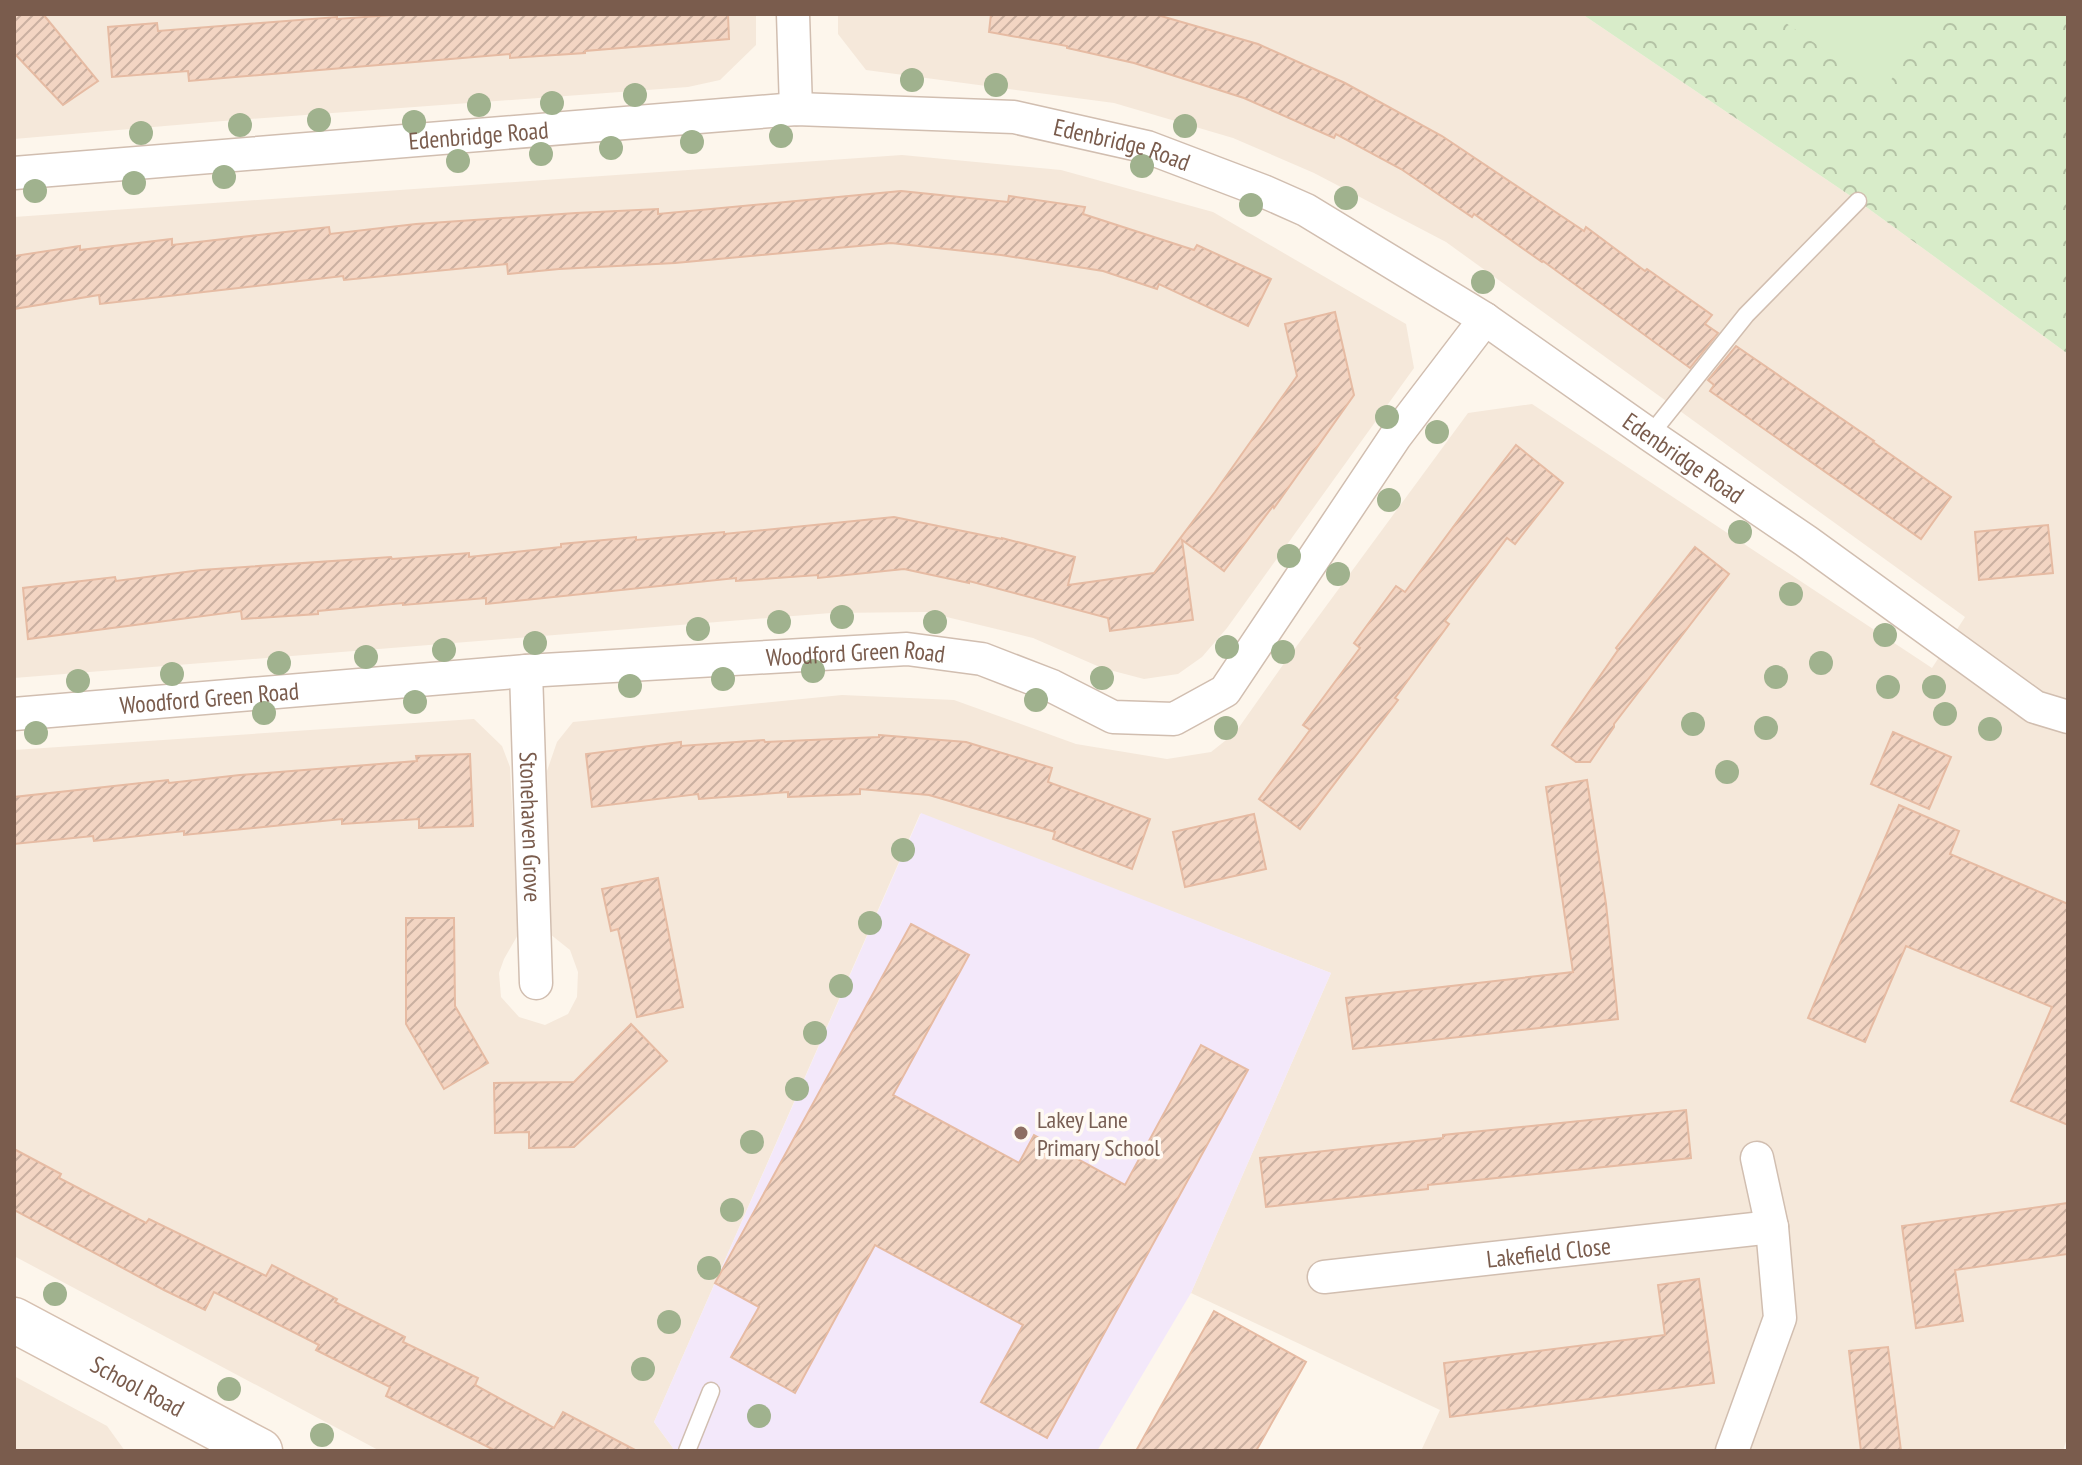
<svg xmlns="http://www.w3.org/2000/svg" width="2082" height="1465" viewBox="0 0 2082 1465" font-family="'PT Sans Narrow',sans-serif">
<defs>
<pattern id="park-crowns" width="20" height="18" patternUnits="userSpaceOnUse" patternTransform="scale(2)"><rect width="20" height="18" fill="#d8ecc9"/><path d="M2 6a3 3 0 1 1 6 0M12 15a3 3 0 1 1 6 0" fill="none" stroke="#b4c2a5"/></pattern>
<pattern id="building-hatch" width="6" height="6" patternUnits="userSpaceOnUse" patternTransform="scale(2)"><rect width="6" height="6" fill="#f3d5c3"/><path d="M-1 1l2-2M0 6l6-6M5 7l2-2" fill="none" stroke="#cab0a1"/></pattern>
</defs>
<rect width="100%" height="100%" fill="#fdf6ec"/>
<g fill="#f5e8da">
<path d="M14 14H756V45L720 80 688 87 223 121 14 139Z"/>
<path d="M838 14H1582L1858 201 2068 354V1435L2063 1451H1421L1440 1410 1191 1293 1331 973 920 814 654 1422 673 1448 672 1451H380L14 1256V750L474 719 502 746 510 767 519 933 504 959 499 973 501 997 519 1017 545 1025 568 1014 577 997 578 972 570 950 550 934 547 771 557 742 573 722 842 695 954 700 1076 744 1167 759 1211 752 1235 733 1285 662 1468 413 1532 404 1932 668 1965 617 1446 242 1314 173 1233 138 1114 103 866 70 838 34Z"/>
<path d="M902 155 1061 170 1213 212 1406 324 1414 368 1227 628 1202 657 1178 674 1144 679 1102 668 1033 638 926 612 831 613 14 678V217Z"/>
<path d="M14 1376 107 1426 125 1451H14Z"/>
</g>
<path fill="#f3e8fa" d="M921 813 1331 973 1191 1293 1097 1451H672L673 1448 654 1422Z"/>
<path fill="url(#park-crowns)" d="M1582 14H2068V354L1858 201Z"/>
<path fill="#d8ecc9" d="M1773 14H1938L1883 91Z"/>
<g fill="url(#building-hatch)" stroke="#e6bba3" stroke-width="2">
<path d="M14 14H43L98 81 63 105 14 53Z"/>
<path d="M406 14H728L729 39 585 51V53L510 58V54L189 81 188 71 112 77 108 27 157 23 158 31 337 17V19Z"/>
<path d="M991 14H1154L1258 44 1345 83 1442 136 1584 231 1586 227 1645 271 1647 269 1712 315 1705 324 1718 333 1690 368 1543 261 1542 262 1474 214 1472 217 1401 169 1336 134 1334 138 1244 98 1134 63 1067 48V46L989 32Z"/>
<path d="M901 191 1008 202 1009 196 1085 207 1083 214 1194 250 1197 245 1271 279 1248 326 1159 284 1157 289 1103 271 1001 255 891 243 675 263 559 269 508 274 507 264 344 280 343 276 100 304 99 295 14 309V256L80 246V250L172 239V245L329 227 330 234 416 224 576 213 658 209V214Z"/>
<path d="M1335 312 1354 395 1274 508 1273 506 1224 571 1182 540 1193 620 1110 631 1108 618 969 581V583L904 569 818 578V575L736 581V578L486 604V598L403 605V603L318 611V614L242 619 241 611 28 639 23 588 115 577 116 581 201 570 391 557 392 559 469 553V557L561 547V544L636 537V540L724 532V534L894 517 1002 539V538L1075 557 1068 585 1154 573 1215 492 1297 376 1285 324Z"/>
<path d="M1736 346 1874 441 1873 442 1951 497 1921 539 1710 391 1714 385 1708 380Z"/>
<path d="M1516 445 1563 483 1515 544 1507 538 1445 621 1449 624 1395 698 1398 700 1300 829 1259 799 1310 730 1303 725 1360 648 1354 643 1396 586 1405 592 1468 507Z"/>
<path d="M2048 525 2053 573 1979 580 1975 532Z"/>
<path d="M1695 547 1729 574 1614 724V727L1590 762H1576L1552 745 1618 650 1616 648Z"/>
<path d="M1893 732 1951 757 1929 809 1871 784Z"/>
<path d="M879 735 966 742 1052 768 1048 782 1150 819 1132 869 1053 839 1055 832 929 795 860 789V794L788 797V792L699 799 698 794 592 807 586 754 681 742V746L764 740 765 742 879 737Z"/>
<path d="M470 754 473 826 419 828V819L342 824V819L184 835V831L94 841 93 836 14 844V797L168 780 169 783 240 775 417 761 416 756Z"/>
<path d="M1587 780 1606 904 1618 1019 1353 1049 1346 998 1573 972 1546 787Z"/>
<path d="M1899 805 1959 831 1950 854 2068 904V1125L2011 1101 2052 1007 1906 946 1865 1042 1808 1018Z"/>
<path d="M1254 814 1266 869 1185 887 1173 832Z"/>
<path d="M658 878 683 1007 637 1017 618 929 611 931 602 889Z"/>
<path d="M406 918H454L455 1006 488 1063 444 1089 406 1024Z"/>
<path d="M911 924 969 955 893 1095 1019 1163 1034 1135 1125 1185 1201 1045 1248 1070 1047 1438 981 1402 1023 1325 875 1245 795 1393 731 1357 759 1307 715 1283Z"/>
<path d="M631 1024 667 1061 574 1147 529 1148V1132L495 1133 494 1083 574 1082Z"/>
<path d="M1686 1110 1691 1158 1428 1185V1189L1266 1207 1260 1158 1443 1138V1135Z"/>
<path d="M14 1149 61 1174 59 1178 146 1223 149 1219 266 1276 272 1265 337 1299 335 1302 405 1337 403 1342 478 1378 475 1385 554 1428 563 1412 637 1451H496L386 1396 390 1387 316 1350 319 1345 214 1292 205 1310 164 1290 14 1210Z"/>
<path d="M2068 1203V1254L1955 1270 1963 1321 1916 1328 1902 1226Z"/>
<path d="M1699 1279 1714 1383 1450 1417 1444 1363 1665 1335 1658 1285Z"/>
<path d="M1214 1311 1306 1362 1256 1451H1136Z"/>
<path d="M1888 1347 1901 1451H1861L1849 1351Z"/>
</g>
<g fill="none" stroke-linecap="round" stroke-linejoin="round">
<g stroke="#d1beb0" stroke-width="19">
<g id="lane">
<path d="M1650 435 1746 315 1858 201"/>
<path d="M687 1451 711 1391"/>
</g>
</g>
<g stroke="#d1beb0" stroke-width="35">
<g id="street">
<path d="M793 14 796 109"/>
<path id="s1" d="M14 173 796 109 1014 117 1147 147 1263 191 1306 210 1485 319 1650 435 1806 541 2035 707 2068 717"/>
<path id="s2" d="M526 671 536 983"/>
<path id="s3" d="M14 714 526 671 907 649 982 659 1052 686 1113 717 1174 719 1225 691 1395 437 1485 319"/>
<path id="s4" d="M1324 1277 1772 1227"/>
<path d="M1732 1451 1780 1318 1772 1227 1757 1158"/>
</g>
</g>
<g stroke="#d6c0b0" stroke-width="47">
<g id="secondary">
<path id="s5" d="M14 1320 260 1451"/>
</g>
</g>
<use href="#lane" stroke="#fff" stroke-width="16"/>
<use href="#street" stroke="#fff" stroke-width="32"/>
<use href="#secondary" stroke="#fff" stroke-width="44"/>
</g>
<g fill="#a0b28e">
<circle cx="912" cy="80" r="12"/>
<circle cx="996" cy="85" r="12"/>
<circle cx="635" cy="95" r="12"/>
<circle cx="552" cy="103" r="12"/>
<circle cx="479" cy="105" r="12"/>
<circle cx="319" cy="120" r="12"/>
<circle cx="414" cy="122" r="12"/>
<circle cx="240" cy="125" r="12"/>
<circle cx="1185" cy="126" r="12"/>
<circle cx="141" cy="133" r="12"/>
<circle cx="781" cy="136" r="12"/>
<circle cx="692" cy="142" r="12"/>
<circle cx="611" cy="148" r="12"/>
<circle cx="541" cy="154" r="12"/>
<circle cx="458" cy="161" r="12"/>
<circle cx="1142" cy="166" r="12"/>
<circle cx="224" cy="177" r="12"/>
<circle cx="134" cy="183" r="12"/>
<circle cx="35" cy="191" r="12"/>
<circle cx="1346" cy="198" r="12"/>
<circle cx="1251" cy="205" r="12"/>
<circle cx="1483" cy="282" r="12"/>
<circle cx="1387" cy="417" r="12"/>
<circle cx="1437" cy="432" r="12"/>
<circle cx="1389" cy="500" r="12"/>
<circle cx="1740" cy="532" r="12"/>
<circle cx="1289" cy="556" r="12"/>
<circle cx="1338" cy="574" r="12"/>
<circle cx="1791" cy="594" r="12"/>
<circle cx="842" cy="617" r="12"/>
<circle cx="779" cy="622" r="12"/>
<circle cx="935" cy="622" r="12"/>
<circle cx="698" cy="629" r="12"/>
<circle cx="1885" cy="635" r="12"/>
<circle cx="535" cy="643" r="12"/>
<circle cx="1227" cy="647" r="12"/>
<circle cx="444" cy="650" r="12"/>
<circle cx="1283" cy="652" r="12"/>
<circle cx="366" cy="657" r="12"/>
<circle cx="279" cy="663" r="12"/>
<circle cx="1821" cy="663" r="12"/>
<circle cx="813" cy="671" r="12"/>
<circle cx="172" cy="674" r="12"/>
<circle cx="1776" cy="677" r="12"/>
<circle cx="1102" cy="678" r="12"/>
<circle cx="723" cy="679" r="12"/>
<circle cx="78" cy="681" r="12"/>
<circle cx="630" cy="686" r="12"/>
<circle cx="1888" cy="687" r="12"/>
<circle cx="1934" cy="687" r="12"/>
<circle cx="1036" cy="700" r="12"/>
<circle cx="415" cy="702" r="12"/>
<circle cx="264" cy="713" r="12"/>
<circle cx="1945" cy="714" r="12"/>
<circle cx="1693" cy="724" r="12"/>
<circle cx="1226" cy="728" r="12"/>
<circle cx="1766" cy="728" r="12"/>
<circle cx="1990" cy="729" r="12"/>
<circle cx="36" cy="733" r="12"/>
<circle cx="1727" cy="772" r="12"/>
<circle cx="903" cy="850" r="12"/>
<circle cx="870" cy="923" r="12"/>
<circle cx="841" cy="986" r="12"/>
<circle cx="815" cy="1033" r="12"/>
<circle cx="797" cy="1089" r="12"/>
<circle cx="752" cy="1142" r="12"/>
<circle cx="732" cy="1210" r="12"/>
<circle cx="709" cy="1268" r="12"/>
<circle cx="55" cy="1294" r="12"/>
<circle cx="669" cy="1322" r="12"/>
<circle cx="643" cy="1369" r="12"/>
<circle cx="229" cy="1389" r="12"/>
<circle cx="759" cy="1416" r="12"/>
<circle cx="322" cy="1435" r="12"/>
</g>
<circle fill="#8d6e63" stroke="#fffaf3" stroke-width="3" cx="1021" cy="1133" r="8"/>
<g text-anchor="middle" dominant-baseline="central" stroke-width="7" stroke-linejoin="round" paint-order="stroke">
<g font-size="24" fill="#7a5c4d" stroke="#fffaf3">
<text stroke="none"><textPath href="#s1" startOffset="466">Edenbridge Road</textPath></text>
<text stroke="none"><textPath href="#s1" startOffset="1114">Edenbridge Road</textPath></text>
<text stroke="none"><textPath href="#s1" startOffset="1762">Edenbridge Road</textPath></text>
<text stroke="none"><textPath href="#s3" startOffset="844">Woodford Green Road</textPath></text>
<text stroke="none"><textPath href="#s3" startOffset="196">Woodford Green Road</textPath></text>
<text stroke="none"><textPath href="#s2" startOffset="156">Stonehaven Grove</textPath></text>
<text stroke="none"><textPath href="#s4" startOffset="226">Lakefield Close</textPath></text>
<text stroke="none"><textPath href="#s5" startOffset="140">School Road</textPath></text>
</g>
<g font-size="24" fill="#785e54" stroke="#fffaf3" text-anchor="start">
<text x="1037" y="1119">Lakey Lane<tspan x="1037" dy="28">Primary School</tspan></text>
</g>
</g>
<rect width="2082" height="1465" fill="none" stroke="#7a5c4d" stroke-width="32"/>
</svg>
